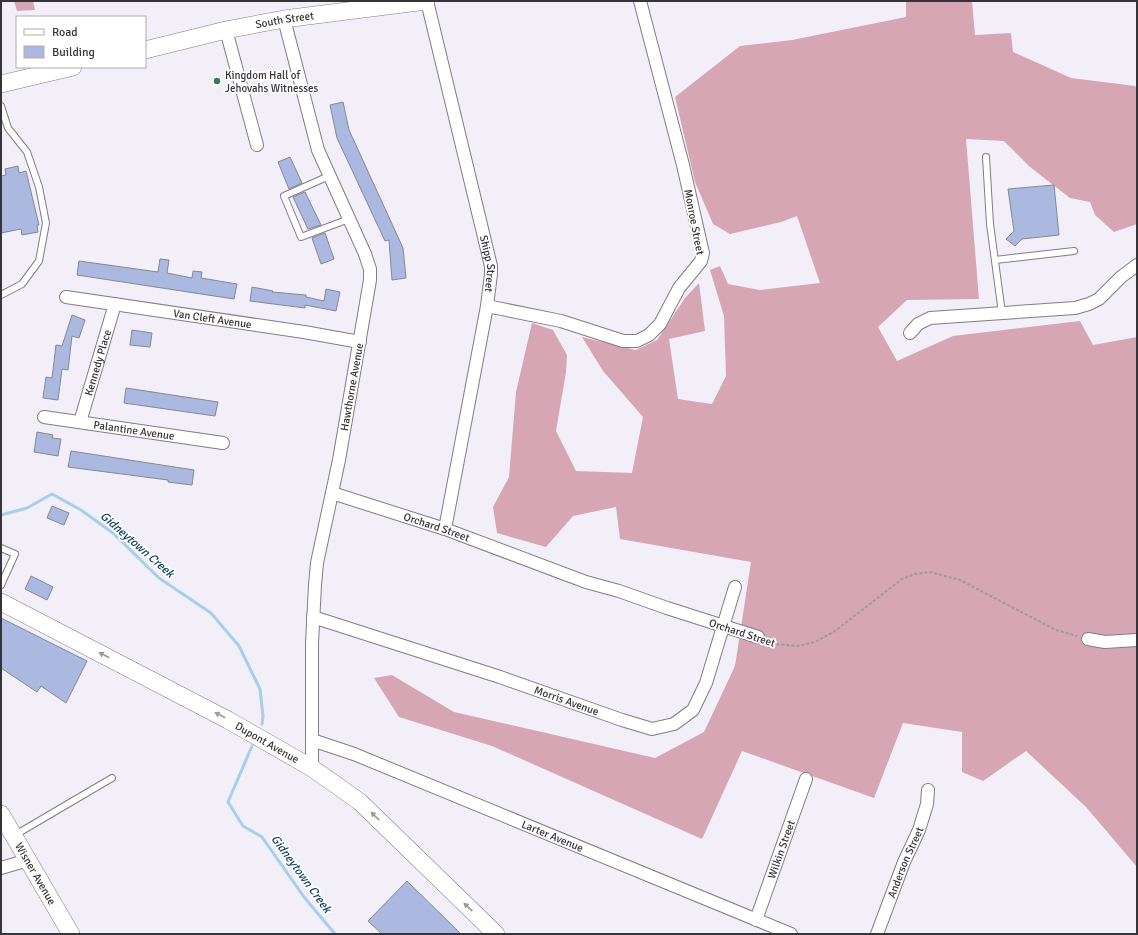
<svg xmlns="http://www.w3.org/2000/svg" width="1138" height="935" viewBox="0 0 1138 935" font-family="Signika,sans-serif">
<rect width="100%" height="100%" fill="#f2eff9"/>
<g fill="#d6a6b5">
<path d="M14 1H33L35 10 17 11Z"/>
<path d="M906 1H972L975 35 1011 33 1013 52 1071 78 1135 86 1137 89V224L1114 232 1095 215 1090 202 1070 198 1030 167 1004 141 966 139 979 299 907 300 878 327 897 361 953 336 1080 321 1093 345 1137 337V867L1086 807 1026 751 983 781 962 772V732L903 723 874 798 742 751 702 839 492 746 399 717 374 678 392 675 454 712 655 758 704 732 735 666 751 562 620 539 616 507 573 516 546 547 497 533 493 507 509 477 516 392 532 323 553 330 567 355 566 372 556 431 576 471 632 473 643 417 603 371 582 337 636 350 657 340 685 298 699 283 705 331 669 339 678 399 712 404 726 376 724 316 710 270 720 266 728 284 760 290 820 283 797 216 781 222 730 234 713 224 695 182 675 97 740 46 792 40 906 17Z"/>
</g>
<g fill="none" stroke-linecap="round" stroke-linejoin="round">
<g stroke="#a7ceec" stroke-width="3">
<path d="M1 515 27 508 52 494 81 510 113 533 159 578 211 613 239 646 260 689 263 716 262 724"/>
<path d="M252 746 228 802 243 826 262 837 304 897 335 934"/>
</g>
</g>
<g fill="#abb9e1" stroke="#858891">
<path d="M343 102 349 130 403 248 406 278 392 280 389 240 385 241 337 138 330 105Z"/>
<path d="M290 157 302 183 289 189 278 162Z"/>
<path d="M18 166 19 173 26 171 39 225H37L38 232 22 235 21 229 1 233V176L6 175 5 169Z"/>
<path d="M1054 185 1059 235 1022 239 1015 246 1006 239 1014 231 1008 189Z"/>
<path d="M305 192 321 225 308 229 293 197Z"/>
<path d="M325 233 334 259 321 264 312 238Z"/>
<path d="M160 259 169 260 167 273 192 278 193 271 202 272 201 278 237 284 234 299 77 275 79 261 158 272Z"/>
<path d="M252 287 273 291 272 292 306 295V297L324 301 326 289 340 292 336 311 305 305V308L250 301Z"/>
<path d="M72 315 85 320 79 338 72 336 68 370 62 369 58 400 43 398 46 377 52 378 56 345 62 346Z"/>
<path d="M132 330 152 333 150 347 130 345Z"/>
<path d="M126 388 218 402 215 416 124 403Z"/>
<path d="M37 432 48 434 53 435 52 438 61 439 58 456 34 452Z"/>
<path d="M71 451 194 470 192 485 168 482V480L68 467Z"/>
<path d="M52 506 69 513 64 525 47 518Z"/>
<path d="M31 576 53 587 47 600 25 589Z"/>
<path d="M1 618 87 661 66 703 41 686 37 692 1 668Z"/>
<path d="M407 881 461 934H382L368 921Z"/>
</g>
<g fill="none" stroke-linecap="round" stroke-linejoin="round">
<g stroke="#7f7d86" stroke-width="8">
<g id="lane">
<path d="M1 106 8 128 27 152 39 187 46 223 39 261 22 284 1 295"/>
<path d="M986 157 990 224 1002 313"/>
<path d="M329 176 284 196 301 237 349 219"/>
<path d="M995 260 1074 251"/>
<path d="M1 548 15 554 1 585"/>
<path d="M15 835 112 778"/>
</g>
</g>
<g stroke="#7f7d86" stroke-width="14">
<g id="street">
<path id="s1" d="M427 1 491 266V274L487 306 445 529"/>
<path d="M284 19 318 150 365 254 370 269V280L339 460 317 563 315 585 312 643V768"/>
<path d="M226 30 257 145"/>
<path id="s2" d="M66 297 304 332 360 342"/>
<path d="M487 306 561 321 623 341H637L649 335 660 324 679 288 701 261 703 253 683 165 640 1"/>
<path d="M910 333 918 324 930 318 1075 308 1089 304 1099 299 1121 277 1137 265"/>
<path id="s3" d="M44 417 223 443"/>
<path id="s4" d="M80 422 115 304"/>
<path id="s5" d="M332 493 445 529 586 582 619 591 667 608 758 637"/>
<path id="s6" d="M313 617 500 677 622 720 652 729 674 724 693 710 706 683 735 587"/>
<path d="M1088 639 1105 642 1137 640"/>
<path id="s7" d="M312 740 354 754 791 934"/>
<path d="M1 868 28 860"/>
<path id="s8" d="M756 920 806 779"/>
<path id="s9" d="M877 934 904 862 919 830 927 804 928 790"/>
</g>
</g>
<g stroke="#7f7d86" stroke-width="18">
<g id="secondary">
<path id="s10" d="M145 50 226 30 284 19 426 1"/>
<path d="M1 84 73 67"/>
<path id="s11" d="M1 602 228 720 312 768 360 802 496 934"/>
<path id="s12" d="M1 814 71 934"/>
</g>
</g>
<path stroke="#9c9aa1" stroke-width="2" stroke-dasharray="3 2" stroke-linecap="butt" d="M767 641 775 644 797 646 815 642 835 631 902 579 915 574 930 572 960 580 1056 630 1077 636"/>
<use href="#lane" stroke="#fff" stroke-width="6"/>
<use href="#street" stroke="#fff" stroke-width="12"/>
<use href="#secondary" stroke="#fff" stroke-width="17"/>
</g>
<defs><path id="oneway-solid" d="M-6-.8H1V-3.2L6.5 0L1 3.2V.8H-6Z"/></defs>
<g fill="#9a9a9c">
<use href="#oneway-solid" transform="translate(104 655) rotate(-153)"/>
<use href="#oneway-solid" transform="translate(220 715) rotate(-153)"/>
<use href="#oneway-solid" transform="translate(375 816) rotate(-136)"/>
<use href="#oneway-solid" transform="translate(468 907) rotate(-136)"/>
</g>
<circle fill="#307e4e" stroke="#fff" stroke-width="1.5" cx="217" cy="81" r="4"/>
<g text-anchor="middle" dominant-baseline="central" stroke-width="3.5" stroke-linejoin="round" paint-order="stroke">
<g font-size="11" fill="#353438" stroke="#fff">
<text stroke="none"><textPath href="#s10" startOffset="143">South Street</textPath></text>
<text transform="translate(694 222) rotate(79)">Monroe Street</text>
<text stroke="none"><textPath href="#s1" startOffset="270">Shipp Street</textPath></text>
<text stroke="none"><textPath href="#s2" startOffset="148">Van Cleft Avenue</textPath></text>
<text stroke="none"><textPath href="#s4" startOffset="62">Kennedy Place</textPath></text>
<text transform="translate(352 387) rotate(-80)">Hawthorne Avenue</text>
<text stroke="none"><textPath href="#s3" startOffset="91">Palantine Avenue</textPath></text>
<text stroke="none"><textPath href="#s5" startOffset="110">Orchard Street</textPath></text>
<text transform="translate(742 633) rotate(18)">Orchard Street</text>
<text stroke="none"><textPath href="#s6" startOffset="267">Morris Avenue</textPath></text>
<text stroke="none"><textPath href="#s11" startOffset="301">Dupont Avenue</textPath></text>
<text stroke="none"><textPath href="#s7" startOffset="259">Larter Avenue</textPath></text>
<text stroke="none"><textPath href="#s8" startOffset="75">Wilkin Street</textPath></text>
<text stroke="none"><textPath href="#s9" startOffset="77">Anderson Street</textPath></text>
<text stroke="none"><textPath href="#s12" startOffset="69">Wisner Avenue</textPath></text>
</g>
<g font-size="11" fill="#353438" stroke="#fff" text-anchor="start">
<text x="225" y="75">Kingdom Hall of<tspan x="225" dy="13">Jehovahs Witnesses</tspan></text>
</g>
<g font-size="12" font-style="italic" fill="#154362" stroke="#fff">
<text transform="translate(137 545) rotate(41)">Gidneytown Creek</text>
<text transform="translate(301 874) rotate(54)">Gidneytown Creek</text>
</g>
</g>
<rect width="1138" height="935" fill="none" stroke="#353438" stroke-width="4"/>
<rect x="16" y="16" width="130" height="52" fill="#ffffff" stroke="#aeaeaf"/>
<rect x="24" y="29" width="20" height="6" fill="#ffffff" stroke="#aeaeaf"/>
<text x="52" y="36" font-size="12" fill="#353438">Road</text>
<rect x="24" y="46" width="20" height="12" fill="#abb9e1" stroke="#aeaeaf"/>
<text x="52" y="56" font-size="12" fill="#353438">Building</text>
</svg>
